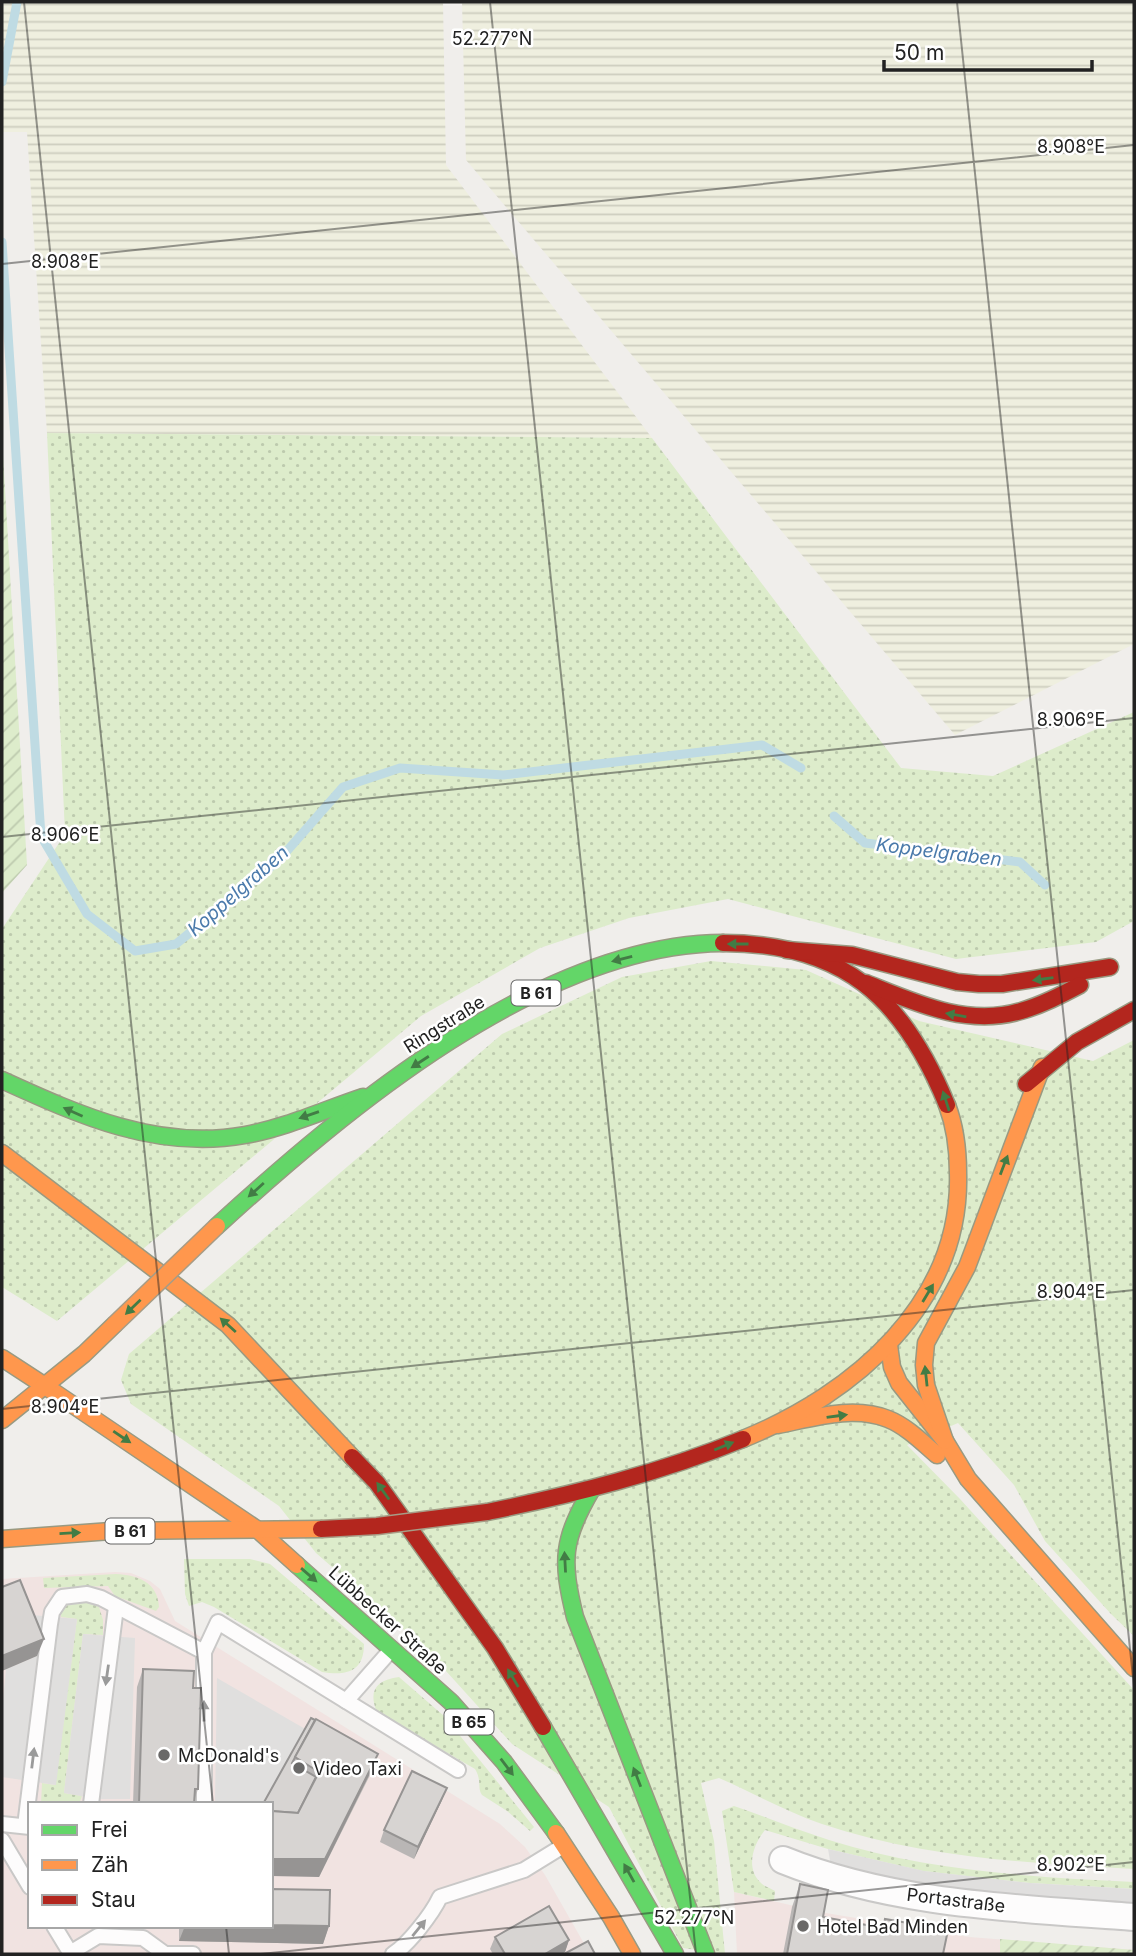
<svg xmlns="http://www.w3.org/2000/svg" width="1136" height="1956" viewBox="0 0 1136 1956" font-family="Inter,sans-serif">
<defs>
<pattern id="farmland-rules" width="6" height="5" patternUnits="userSpaceOnUse" patternTransform="scale(1.75)"><rect width="6" height="5" fill="#efefdf"/><path d="M0 2.5h6" fill="none" stroke="#cdcdbf"/></pattern>
<pattern id="grass-dots" width="8" height="8" patternUnits="userSpaceOnUse" patternTransform="scale(1.75)"><rect width="8" height="8" fill="#ddeccb"/><path d="M2 2h.1M6 6h.1" fill="none" stroke="#bdcaae" stroke-width="1.8" stroke-linecap="round"/></pattern>
<pattern id="garden-furrows" width="10" height="10" patternUnits="userSpaceOnUse" patternTransform="scale(1.75)"><rect width="10" height="10" fill="#ddeccb"/><path d="M-1 1l2-2M0 10L10 0M9 11l2-2" fill="none" stroke="#bdcaae"/></pattern>
</defs>
<rect width="100%" height="100%" fill="#f0eeeb"/>
<g fill="#f1e3e1" fill-rule="evenodd">
<path d="M115 1572 131 1573 150 1581 160 1589 175 1621 500 1824 525 1847 545 1875 590 1954H2V1579ZM30 1804H271V1926H30Z"/>
<path d="M734 1892 820 1912 969 1937 1134 1950V1954H737Z"/>
</g>
<g fill="url(#farmland-rules)">
<path d="M2 2H443L446 165 652 438 47 433 27 132H2Z"/>
<path d="M462 2H1134V644L955 735 466 160Z"/>
</g>
<g fill="url(#grass-dots)">
<path d="M47 433 652 438 901 768 993 776 1134 712V921L1096 942 956 959 728 899 629 918 540 948 421 1016 57 1321 2 1287V929L65 834Z"/>
<path d="M711 961 806 970 919 1021 1093 1061 1134 1040V1636L1111 1614 1045 1541 1014 1485 958 1423 907 1445 960 1499 1134 1690V1869C1029 1863 923 1858 822 1824 787 1812 753 1793 719 1778L701 1783 714 1841 725 1954 683 1948 609 1807 512 1744 427 1650 316 1553 279 1506 131 1404 121 1380 129 1354 502 1034 622 977Z"/>
<path d="M184 1559H250L270 1564 364 1644C364 1672 346 1676 322 1672L214 1607 202 1602 189 1606 185 1594Z"/>
<path d="M116 1574C137 1575 158 1582 159 1607L156 1611 115 1596 108 1586 44 1588 43 1578Z"/>
<path d="M71 1602 90 1603 99 1607 103 1620V1635L83 1634 64 1793 82 1796 79 1804H41L42 1783 55 1785 77 1619 61 1617V1611Z"/>
<path d="M399 1677 444 1716 534 1827 530 1831 507 1811 482 1795C477 1788 482 1780 475 1769L377 1712C368 1691 376 1680 399 1677Z"/>
<path d="M734 1806C766 1817 797 1830 829 1840 927 1871 1033 1877 1134 1882V1889L1030 1883 923 1871 828 1849 765 1830C754 1843 745 1867 760 1882 763 1886 770 1888 775 1891L774 1901 734 1892 722 1811Z"/>
</g>
<g fill="url(#garden-furrows)">
<path d="M2 437 27 865 2 893Z"/>
<path d="M1000 1939 1134 1950V1954H1000Z"/>
</g>
<g fill="#e0dfde">
<path d="M20 1614 77 1619 56 1785 2 1777V1711L6 1669 37 1656Z"/>
<path d="M83 1634 135 1638 130 1799H98L64 1793Z"/>
<path d="M217 1678 307 1730 265 1804H215Z"/>
<path d="M828 1849 924 1871 1030 1883 1134 1889V1917L833 1878Z"/>
</g>
<g fill="none" stroke-linecap="round" stroke-linejoin="round">
<g stroke="#bfdbe3" stroke-width="9">
<path d="M2 82 17 2"/>
<path d="M2 242 41 836 87 914 135 951 176 944 279 860 343 787 400 768 503 775 762 745 801 768"/>
<path d="M834 816 865 843 1020 862 1045 885"/>
</g>
<g stroke="#c9c8c7" stroke-width="18">
<g id="lane">
<path d="M346 1701 391 1650"/>
<path d="M91 1804 116 1607"/>
<path d="M204 1804V1652L218 1622 458 1770"/>
<path d="M2 1824 30 1827"/>
<path d="M25 1826 50 1624 52 1612 62 1597 87 1594 101 1598 204 1652"/>
<path d="M2 1840 30 1887"/>
<path d="M54 1926 71 1954"/>
<path d="M70 1953 98 1936 143 1938 165 1954H193"/>
<path d="M393 1954C408 1945 432 1914 440 1897L524 1870 563 1846"/>
</g>
</g>
<g stroke="#c9c8c7" stroke-width="30">
<path id="street" d="M783 1860C894 1905 1016 1908 1134 1917"/>
</g>
<g stroke="#999a82" stroke-width="19">
<g id="fast">
<path d="M2 1080C79 1115 158 1151 245 1135 285 1128 324 1110 363 1097"/>
<path d="M217 1226C345 1109 541 944 723 943"/>
<path d="M592 1489C562 1540 561 1560 575 1617L706 1954"/>
<path d="M297 1565 451 1702 504 1762 556 1833"/>
<path d="M543 1727 675 1954"/>
</g>
</g>
<g stroke="#999a82" stroke-width="19">
<g id="slow">
<path d="M2 1153 228 1325 352 1457"/>
<path d="M889 1345 892 1367 899 1383 945 1441 968 1479 1134 1668"/>
<path d="M2 1358 45 1386"/>
<path d="M45 1386 258 1530 297 1565"/>
<path d="M2 1420 84 1354 114 1325"/>
<path d="M778 1425C813 1418 853 1405 888 1419 906 1426 922 1442 937 1455"/>
<path d="M743 1439C854 1394 962 1303 958 1173 958 1151 955 1126 947 1105"/>
<path d="M945 1441 926 1385 924 1365 926 1343 967 1267 1042 1067"/>
<path d="M2 1539 111 1531 321 1529"/>
<path d="M556 1833 611 1917 632 1954"/>
</g>
</g>
<g stroke="#999a82" stroke-width="19">
<g id="jam">
<path d="M723 943C843 943 903 997 947 1105"/>
<path d="M787 950 852 955 957 982 979 984H1002L1110 967"/>
<path d="M866 983C916 1003 967 1027 1021 1011 1042 1005 1061 995 1080 985"/>
<path d="M1026 1084 1077 1042 1134 1010"/>
<path d="M352 1457 377 1483 495 1648 543 1727"/>
<path d="M487 1512C575 1494 660 1473 743 1439"/>
</g>
</g>
<use href="#lane" stroke="#fdfcfc" stroke-width="14"/>
<use href="#street" stroke="#fdfcfc" stroke-width="26"/>
<use href="#fast" stroke="#63d668" stroke-width="16"/>
<use href="#slow" stroke="#ff974d" stroke-width="16"/>
<use href="#jam" stroke="#b3261e" stroke-width="16"/>
<g stroke="#a79c86" stroke-width="19" stroke-linecap="butt">
<path id="slow-bridge" d="M114 1325 217 1226"/>
</g>
<g stroke="#a79c86" stroke-width="19" stroke-linecap="butt">
<path id="jam-bridge" d="M321 1529 377 1526 487 1512"/>
</g>
<use href="#slow-bridge" stroke="#ff974d" stroke-width="16"/>
<use href="#jam-bridge" stroke="#b3261e" stroke-width="16"/>
</g>
<g fill="#b9b6b5">
<path d="M143 1669 193 1688 198 1789 195 1798 194 1804H133L137 1687Z"/>
<path d="M311 1718 377 1755 374 1767 319 1877 271 1804Z"/>
<path d="M442 1800 414 1859 380 1842 384 1830Z"/>
<path d="M800 1884 823 1917 882 1928 885 1919 943 1954H783L792 1907Z"/>
<path d="M179 1926H329L323 1944 179 1941Z"/>
<path d="M495 1937 569 1940 565 1952 562 1954H493L490 1949Z"/>
</g>
<g fill="#969493">
<path d="M44 1639 37 1656 2 1671V1656Z"/>
<path d="M378 1754 371 1771 319 1877 271 1876V1859Z"/>
<path d="M447 1788 442 1800 414 1859 418 1847Z"/>
<path d="M271 1925 329 1926 323 1944 179 1941 185 1926Z"/>
<path d="M569 1940 565 1952 562 1954H545Z"/>
</g>
<g fill="#d7d4d2" stroke="#969493" stroke-width="2">
<path d="M20 1580 44 1639 2 1656V1587Z"/>
<path d="M143 1669 194 1671 193 1688H201L198 1789H195L194 1804H139Z"/>
<path d="M311 1718 315 1720 292 1763 316 1777 298 1813 271 1811V1804H263Z"/>
<path d="M316 1719 378 1754 325 1859H271V1811L298 1813 319 1772 295 1757Z"/>
<path d="M412 1771 447 1788 418 1847 384 1830Z"/>
<path d="M800 1884 828 1890 823 1917 883 1928 885 1919 948 1930 943 1954H787Z"/>
<path d="M271 1889 330 1890 329 1926 271 1925Z"/>
<path d="M549 1906 569 1940 545 1954H505L495 1937Z"/>
<path d="M588 1941 595 1954H564Z"/>
</g>
<defs><path id="oneway-solid" d="M-6-.8H1V-3.2L6.5 0L1 3.2V.8H-6Z" transform="scale(1.75)"/></defs>
<g fill="#427c45">
<use href="#oneway-solid" transform="translate(738 944) rotate(-180)"/>
<use href="#oneway-solid" transform="translate(622 959) rotate(166)"/>
<use href="#oneway-solid" transform="translate(1043 979) rotate(172)"/>
<use href="#oneway-solid" transform="translate(956 1015) rotate(-170)"/>
<use href="#oneway-solid" transform="translate(420 1062) rotate(147)"/>
<use href="#oneway-solid" transform="translate(946 1101) rotate(-108)"/>
<use href="#oneway-solid" transform="translate(73 1112) rotate(-156)"/>
<use href="#oneway-solid" transform="translate(309 1115) rotate(161)"/>
<use href="#oneway-solid" transform="translate(1004 1165) rotate(-69)"/>
<use href="#oneway-solid" transform="translate(256 1190) rotate(138)"/>
<use href="#oneway-solid" transform="translate(928 1293) rotate(-59)"/>
<use href="#oneway-solid" transform="translate(133 1307) rotate(136)"/>
<use href="#oneway-solid" transform="translate(228 1325) rotate(-138)"/>
<use href="#oneway-solid" transform="translate(926 1376) rotate(-96)"/>
<use href="#oneway-solid" transform="translate(837 1416) rotate(-8)"/>
<use href="#oneway-solid" transform="translate(122 1437) rotate(34)"/>
<use href="#oneway-solid" transform="translate(724 1446) rotate(-22)"/>
<use href="#oneway-solid" transform="translate(383 1491) rotate(-126)"/>
<use href="#oneway-solid" transform="translate(70 1533) rotate(-3)"/>
<use href="#oneway-solid" transform="translate(565 1562) rotate(-93)"/>
<use href="#oneway-solid" transform="translate(309 1575) rotate(41)"/>
<use href="#oneway-solid" transform="translate(513 1678) rotate(-121)"/>
<use href="#oneway-solid" transform="translate(507 1767) rotate(53)"/>
<use href="#oneway-solid" transform="translate(637 1777) rotate(-111)"/>
<use href="#oneway-solid" transform="translate(629 1873) rotate(-119)"/>
</g>
<g fill="#9a9a9a">
<use href="#oneway-solid" transform="translate(107 1675) rotate(98)"/>
<use href="#oneway-solid" transform="translate(204 1711) rotate(-90)"/>
<use href="#oneway-solid" transform="translate(33 1758) rotate(-83)"/>
<use href="#oneway-solid" transform="translate(419 1928) rotate(-51)"/>
</g>
<path fill="none" stroke="#222" stroke-width="2" stroke-opacity="0.45" d="M24 2 213 1804M490 2 696 1954M957 2 1134 1687M2 264 1134 145M2 837 1134 718M2 1409 1134 1290M226 1926 229 1954M261 1954 1134 1862"/>
<g fill="#6a6968" stroke="#fff" stroke-width="2.5">
<circle cx="164" cy="1755" r="7"/>
<circle cx="299" cy="1768" r="7"/>
<circle cx="803" cy="1926" r="7"/>
</g>
<g text-anchor="middle" dominant-baseline="central" stroke-width="5" stroke-linejoin="round" paint-order="stroke">
<g fill="#fff" stroke="#646464" stroke-width="2">
<rect x="511.5" y="980.5" width="49" height="25" rx="5"/>
<rect x="105.5" y="1518.5" width="49" height="25" rx="5"/>
<rect x="444.5" y="1709.5" width="49" height="25" rx="5"/>
</g>
<g font-size="16" font-weight="bold" fill="#222">
<text x="536" y="993">B 61</text>
<text x="130" y="1531">B 61</text>
<text x="469" y="1722">B 65</text>
</g>
<g font-size="18" fill="#222" stroke="#fff">
<text transform="translate(444 1024) rotate(-32)">Ringstraße</text>
<text transform="translate(388 1620) rotate(42)">Lübbecker Straße</text>
<text transform="translate(956 1900) rotate(7)">Portastraße</text>
</g>
<g font-size="18" fill="#222" stroke="#fff" text-anchor="start">
<text x="178" y="1755">McDonald's</text>
<text x="313" y="1768">Video Taxi</text>
<text x="817" y="1926">Hotel Bad Minden</text>
</g>
<g font-size="19" font-style="italic" fill="#4a7aab" stroke="#fff">
<text transform="translate(939 852) rotate(7)">Koppelgraben</text>
<text transform="translate(238 891) rotate(-41)">Koppelgraben</text>
</g>
</g>
<g font-size="18" text-anchor="middle" fill="#222" stroke="#fff" stroke-width="5" stroke-linejoin="round" paint-order="stroke">
<text x="492" y="45">52.277°N</text>
<text x="1071" y="153">8.908°E</text>
<text x="65" y="268">8.908°E</text>
<text x="1071" y="726">8.906°E</text>
<text x="65" y="841">8.906°E</text>
<text x="1071" y="1298">8.904°E</text>
<text x="65" y="1413">8.904°E</text>
<text x="1071" y="1871">8.902°E</text>
<text x="694" y="1924">52.277°N</text>
</g>
<rect width="1136" height="1956" fill="none" stroke="#222222" stroke-width="7"/>
<rect x="28" y="1802" width="245" height="126" fill="#ffffff" stroke="#a7a7a7" stroke-width="2"/>
<rect x="42" y="1825" width="35" height="10" fill="#63d668" stroke="#a7a7a7" stroke-width="2"/>
<text x="91" y="1837" font-size="21" fill="#222222">Frei</text>
<rect x="42" y="1860" width="35" height="10" fill="#ff974d" stroke="#a7a7a7" stroke-width="2"/>
<text x="91" y="1872" font-size="21" fill="#222222">Zäh</text>
<rect x="42" y="1895" width="35" height="10" fill="#b3261e" stroke="#a7a7a7" stroke-width="2"/>
<text x="91" y="1907" font-size="21" fill="#222222">Stau</text>
<path d="M884 60v10h208v-10" fill="none" stroke="#222222" stroke-width="3.5"/>
<text x="894" y="60" font-size="21" fill="#222222" stroke="#ffffff" stroke-width="5" paint-order="stroke">50 m</text>
</svg>
